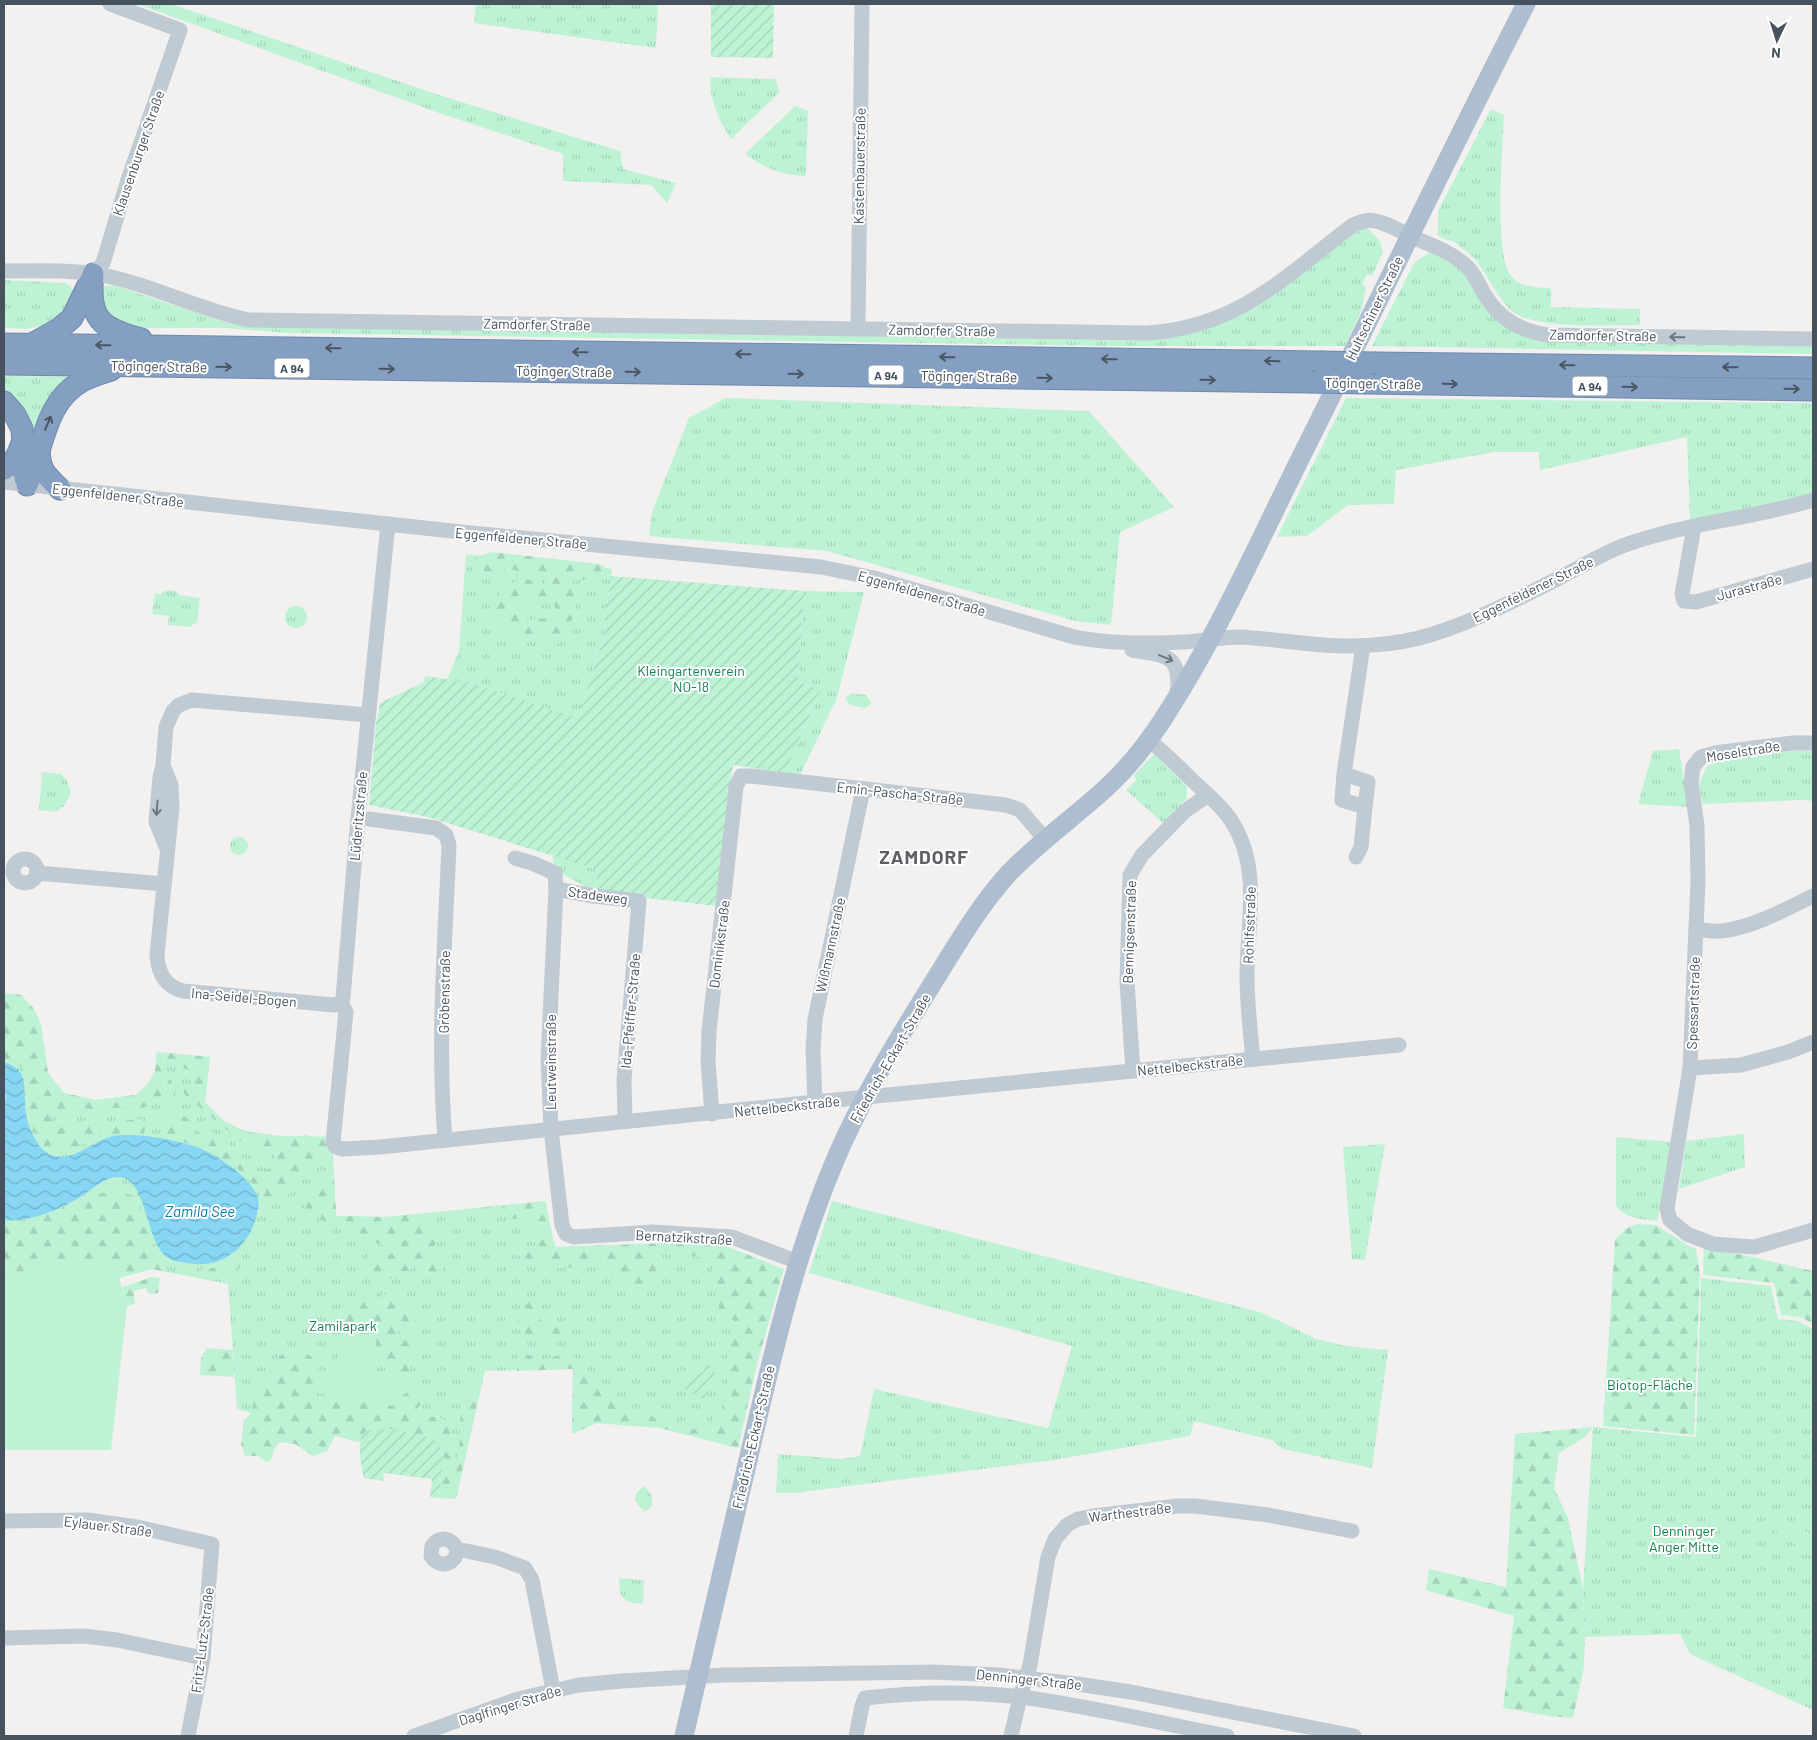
<svg xmlns="http://www.w3.org/2000/svg" width="1817" height="1740" viewBox="0 0 1817 1740" font-family="Barlow,sans-serif">
<defs>
<pattern id="grass-tufts" width="24" height="20" patternUnits="userSpaceOnUse" patternTransform="scale(1.25)"><rect width="24" height="20" fill="#bdf3d4"/><path d="M3 7l-1-3M5 7V3M7 7l1-3M15 17l-1-3M17 17v-4M19 17l1-3" fill="none" stroke="#a4d2b8"/></pattern>
<pattern id="forest-firs" width="22" height="20" patternUnits="userSpaceOnUse" patternTransform="scale(1.25)"><rect width="22" height="20" fill="#bdf3d4"/><path d="M5 1l3.5 6h-7zM16 11l3.5 6h-7z" fill="#a4d2b8"/></pattern>
<pattern id="garden-furrows" width="10" height="10" patternUnits="userSpaceOnUse" patternTransform="scale(1.25)"><rect width="10" height="10" fill="#bdf3d4"/><path d="M-1 1l2-2M0 10L10 0M9 11l2-2" fill="none" stroke="#a4d2b8"/></pattern>
<pattern id="water-waves" width="16" height="10" patternUnits="userSpaceOnUse" patternTransform="scale(1.25)"><rect width="16" height="10" fill="#87d6f3"/><path d="M0 5q4-4 8 0t8 0" fill="none" stroke="#70b0c8"/></pattern>
</defs>
<rect width="100%" height="100%" fill="#f3f0f0"/>
<g fill="url(#grass-tufts)">
<path d="M137 4H171L442 96 620 151 623 169 676 183 667 203 651 185 563 181V154L442 114Z"/>
<path d="M476 4H658L656 48 474 23Z"/>
<path d="M710 77 775 79 780 92 731 139C718 120 710 100 710 77Z"/>
<path d="M795 106 808 111 806 176C783 175 764 168 745 154Z"/>
<path d="M1491 109 1504 115C1503 145 1493 258 1512 277 1522 288 1537 287 1551 288V307L1640 309V325C1608 325 1546 329 1518 315 1510 311 1504 303 1499 296 1486 278 1479 256 1458 246L1459 244 1438 236V211Z"/>
<path d="M1364 229H1369L1380 241 1383 252 1372 276 1367 274 1362 284 1366 287 1361 311 1345 346H1115L288 333 225 328H136L119 325 101 308V287L113 285 225 322 241 325 1150 339 1169 338 1198 332 1237 317 1344 238Z"/>
<path d="M1430 252 1459 265 1510 328 1813 344V354L1372 346 1414 263Z"/>
<path d="M4 280 65 283C77 288 73 297 71 308L51 324 26 329 4 328Z"/>
<path d="M4 376 78 377 34 449 4 396Z"/>
<path d="M726 398 1089 411 1174 507 1120 532 1111 625 1076 621 827 551 649 536 652 512 689 418Z"/>
<path d="M1346 398 1813 403V495L1690 520 1687 437 1540 470 1539 452H1494L1396 470 1394 504 1348 505 1307 536 1277 537Z"/>
<path d="M466 554 612 569 602 642 577 719 468 682 447 679 459 651Z"/>
<path d="M166 590 176 591 179 595 200 598 197 622 190 627 168 625 169 616 152 614 155 593 161 594Z"/>
<path d="M804 591 864 592 837 698 800 775 785 773 821 690 798 682Z"/>
<circle cx="296" cy="617" r="11"/>
<path d="M852 693 866 695 872 703 865 708 850 705 845 698Z"/>
<path d="M1679 749 1688 807 1638 804 1653 751Z"/>
<path d="M1793 751H1813V801L1802 800 1702 804 1699 784 1707 766 1723 759Z"/>
<path d="M1154 754 1187 786V798L1163 823 1126 790 1136 780 1134 775Z"/>
<path d="M42 772 61 774 67 781 71 793 64 806 56 812 39 810Z"/>
<circle cx="239" cy="846" r="9"/>
<path d="M552 854 598 870 595 892 555 870Z"/>
<path d="M4 993 21 995 34 1009 41 1025 48 1073 64 1093 95 1100 136 1095 147 1085 155 1071 157 1052 210 1057 205 1102 224 1121 245 1131 289 1137 307 1135 328 1145 333 1156 336 1216 385 1217 545 1201 555 1247 676 1243 726 1246 757 1364 738 1448 660 1428 597 1423 572 1434 573 1369 485 1371 456 1499 438 1498 445 1456 361 1437 359 1442 237 1409 228 1284 152 1269 119 1278 4 1277Z"/>
<path d="M1744 1134 1745 1167 1679 1189 1686 1141Z"/>
<path d="M1616 1137 1672 1142 1657 1221C1642 1219 1625 1219 1616 1206Z"/>
<path d="M1385 1144 1365 1260 1352 1259 1343 1147Z"/>
<path d="M832 1201 1263 1313 1316 1339 1346 1346 1388 1350 1372 1468 1283 1449 1272 1440 1194 1421 1190 1436 1054 1460 795 1493H776L778 1454 841 1459 860 1456 874 1389 1048 1428 1072 1346 809 1273Z"/>
<path d="M1701 1278 1771 1286 1778 1319 1798 1321 1813 1329V1710L1690 1654 1680 1634 1585 1637 1583 1589 1593 1427 1696 1437Z"/>
<path d="M644 1486 652 1496V1506L645 1512 635 1501 636 1493Z"/>
<path d="M619 1578 644 1580 643 1604C623 1602 619 1599 619 1578Z"/>
</g>
<g fill="url(#forest-firs)" fill-rule="evenodd">
<path d="M492 552 599 564 609 569V576L601 578 570 581C570 588 574 593 575 600 578 615 566 630 559 643 545 647 541 633 528 643 518 640 511 636 508 626L499 624 494 620V613L500 592 509 585 522 578 544 584 547 581 543 578 527 576 515 570 505 569C494 577 485 578 473 572L471 565 477 557ZM535 598 545 599 554 604 556 611 552 617 531 620 518 616C520 605 525 601 535 598Z"/>
<path d="M4 993 21 995 34 1009 41 1025 48 1073 64 1093 95 1100 136 1095 147 1085 155 1071 157 1052 210 1057 205 1102C211 1108 216 1116 223 1121 251 1142 297 1134 329 1137 328 1154 306 1171 292 1176L297 1184 293 1191 286 1196 280 1192 273 1199H263C257 1192 253 1183 247 1177 224 1155 194 1146 166 1136L163 1127 169 1115 184 1116 196 1124 197 1132 202 1134 211 1131 230 1145 240 1157 251 1162 257 1173 272 1168 271 1162 276 1156 243 1143 185 1095 181 1087 184 1084 191 1085 193 1077 192 1072 174 1063 168 1065 165 1071 172 1083 173 1096C164 1100 155 1105 145 1107 135 1110 128 1107 118 1108 103 1108 79 1118 65 1113 53 1110 52 1100 42 1094 42 1105 51 1123 62 1126 76 1130 93 1123 106 1122 118 1121 130 1120 142 1119L147 1125 143 1135H111L101 1131C92 1137 84 1145 75 1149 53 1161 35 1142 31 1121 29 1112 29 1103 29 1094 28 1085 25 1076 23 1067L7 1060H4Z"/>
<path d="M334 1173 336 1216 385 1217 418 1214 430 1228 437 1241 431 1251 439 1259 444 1268 438 1276 421 1280 418 1273 425 1266 420 1264 408 1271 399 1272 395 1278 382 1279 373 1270 368 1255 375 1250 392 1254 393 1249C365 1238 323 1227 303 1204L308 1189 320 1174Z"/>
<path d="M125 1193 138 1198C147 1222 148 1237 164 1260L162 1271 152 1269 119 1278V1260L25 1262V1276L4 1277V1223C38 1223 66 1205 97 1194 106 1192 116 1193 125 1193Z"/>
<path d="M545 1201 555 1247 676 1243 726 1246 784 1269 757 1364 738 1448 660 1428 597 1423 572 1434 573 1369 517 1371V1361L520 1353 533 1356 537 1364 566 1352 576 1358 607 1401 627 1405 645 1412 657 1420 680 1428 693 1429 706 1426 724 1410 728 1386 729 1345 734 1320H727L719 1315V1286L708 1281 706 1272 716 1267C696 1252 681 1252 657 1252L664 1263 665 1272 656 1280 644 1284 617 1283 610 1276 613 1263H599L592 1267 554 1268 551 1258C538 1264 528 1259 515 1254L514 1250 537 1245 539 1240 533 1236 530 1226 522 1218 511 1219 502 1206Z"/>
<path d="M1636 1224 1656 1225 1689 1246 1696 1249 1700 1274 1694 1435 1603 1426 1615 1240 1625 1229Z"/>
<path d="M1704 1246 1813 1271V1324L1801 1317 1781 1315 1774 1283 1703 1275Z"/>
<path d="M238 1258 243 1260C234 1284 218 1280 199 1272L202 1268C216 1269 226 1265 238 1258Z"/>
<path d="M152 1277 160 1278 158 1293 149 1294 146 1288 136 1290 134 1293 135 1304 127 1306 122 1287Z"/>
<path d="M384 1294 399 1305 411 1308 416 1319 396 1334 401 1341 415 1339 418 1343 417 1349 411 1350 406 1355C407 1363 412 1374 411 1380L394 1373 385 1359 375 1356 376 1338 339 1335 332 1343 323 1340V1322L338 1314 348 1312 360 1300Z"/>
<path d="M535 1299 540 1301V1320C551 1324 557 1326 564 1336L560 1342 551 1337 523 1334 517 1324C519 1315 523 1310 526 1302Z"/>
<path d="M207 1348 232 1350 235 1377 200 1375 201 1358Z"/>
<path d="M301 1351C305 1354 312 1356 315 1360 321 1369 320 1388 316 1397L326 1404 334 1400 371 1403 374 1400H380L383 1405 399 1406C401 1390 413 1389 428 1391V1398L414 1411 415 1416 437 1417 450 1422 453 1455 457 1458C461 1446 459 1434 460 1421 461 1410 463 1400 467 1389L474 1384 481 1385 456 1499 438 1498 445 1456 430 1438 396 1429H376L361 1437 359 1442 335 1436 327 1451 313 1456 295 1444 279 1442 273 1452 272 1459 267 1462 258 1456H245L241 1444 244 1420 252 1412 254 1392 269 1380 272 1366 283 1353Z"/>
<path d="M1593 1427 1586 1436 1559 1453 1554 1488 1568 1518 1583 1589 1585 1637 1584 1667 1573 1718 1549 1716 1503 1708 1514 1616 1426 1590 1429 1569 1506 1587 1515 1434Z"/>
</g>
<g fill="url(#garden-furrows)">
<path d="M711 4H774L773 58 711 57Z"/>
<path d="M611 576 804 591 798 682 821 690 785 773 733 765 716 906 595 892 598 870 428 817 369 805 376 724 380 703 424 682 425 676 468 682 577 718 602 642Z"/>
<path d="M706 1364 715 1366C717 1376 709 1388 706 1398H698L686 1390 684 1383 690 1377 703 1372Z"/>
<path d="M376 1429C393 1429 413 1431 429 1438 436 1441 441 1449 445 1456L438 1498 430 1497 432 1479 384 1473 383 1481 364 1478C362 1468 355 1438 365 1432 367 1430 373 1430 376 1429Z"/>
</g>
<g fill="#bdf3d4">
<path d="M119 1260V1278L127 1306 111 1450H4V1277L25 1276V1261Z"/>
<path d="M339 1335 376 1338 372 1384 385 1386 386 1377 401 1378 399 1406 383 1405V1398L372 1397 371 1403 334 1400 335 1394 318 1393 319 1387H327L329 1362 337 1363Z"/>
<path d="M1785 1518 1813 1536 1805 1551 1769 1527Z"/>
</g>
<path fill="url(#water-waves)" d="M4 1063H7C14 1066 20 1070 23 1078 25 1084 24 1093 25 1100 25 1115 28 1126 35 1139 38 1145 44 1152 51 1155 75 1163 92 1140 114 1136 137 1132 178 1140 199 1148 218 1155 249 1177 257 1195 260 1202 258 1211 256 1218 248 1247 221 1270 189 1263 183 1262 175 1262 170 1259 144 1246 149 1177 118 1177 104 1177 93 1189 82 1196 60 1209 30 1223 4 1220V1117L6 1096 4 1088Z"/>
<g fill="none" stroke-linecap="round" stroke-linejoin="round">
<g stroke="#708aae" stroke-width="23">
<g id="highway">
<path d="M93 274C88 318 100 329 141 339"/>
<path d="M4 344 1321 362"/>
<path d="M32 344 59 329 72 318 90 281"/>
<path d="M1376 363 1813 368"/>
<path d="M4 364 1310 382"/>
<path d="M1366 383 1813 390"/>
<path d="M4 402 15 415 22 429 25 478"/>
<path d="M39 450C40 472 46 475 60 489"/>
<path d="M4 469C14 463 18 455 22 443"/>
<path d="M27 485C44 449 43 403 82 381 91 376 102 373 111 370"/>
</g>
</g>
<g stroke="#c0cad3" stroke-width="15">
<path d="M4 271C35 271 77 269 107 276 155 286 200 310 249 320L1146 333C1238 328 1284 277 1353 225 1361 222 1367 219 1375 221 1388 223 1399 231 1410 236 1428 244 1450 251 1464 264 1473 271 1478 282 1483 292 1498 318 1518 330 1547 335L1813 339"/>
<path d="M93 274 103 263 128 180 180 30 110 4"/>
<path d="M858 329 862 4"/>
<path d="M4 482 461 532 821 567 874 578 1074 637C1110 644 1148 644 1185 642 1203 641 1221 637 1239 637 1263 638 1288 642 1312 644 1349 648 1395 646 1430 635 1475 621 1516 600 1557 579 1583 566 1609 549 1637 541 1694 522 1755 518 1813 500"/>
<path d="M388 524 358 818 343 998 341 1003 346 1012 333 1142 336 1147 343 1149 380 1147 815 1102 1399 1045"/>
<path d="M1694 527 1682 594 1684 601 1696 602 1813 569"/>
<path d="M1363 646 1344 774 1368 782 1365 807"/>
<path d="M1132 650C1166 656 1182 654 1177 694"/>
<path d="M1149 740C1164 752 1179 767 1193 781 1205 792 1218 803 1228 816 1263 864 1247 921 1247 975 1247 1003 1250 1031 1253 1059"/>
<path d="M1813 743H1793L1715 753 1701 757 1693 767 1691 783 1697 826 1698 881 1690 1068 1667 1209 1670 1220 1687 1234 1713 1244 1755 1247 1813 1230"/>
<path d="M163 765 171 785 172 807 157 955C158 973 165 986 183 991L334 1005 341 1003"/>
<path d="M1344 774 1342 800 1365 807 1361 847 1356 857"/>
<path d="M369 819 436 828 446 835 449 845C445 943 437 1042 445 1139"/>
<path d="M167 849 156 822 160 777 163 765 166 727 173 711 179 705 192 700 368 715"/>
<path d="M515 858 532 863 555 873 556 889 594 896 639 901 624 1080 625 1121"/>
<circle cx="25" cy="871" r="12"/>
<path d="M37 873 164 884"/>
<path d="M556 889 548 1059 551 1129 562 1225 566 1234 574 1237 653 1232 732 1237 798 1262"/>
<path d="M1696 929C1703 930 1712 932 1719 931 1747 930 1789 908 1813 896"/>
<path d="M1690 1068 1741 1065 1788 1052 1813 1042"/>
<path d="M1133 1071 1127 982 1130 875 1142 855 1185 811 1208 795"/>
<path d="M815 1102 813 1049 815 1019 863 789"/>
<path d="M712 1114 708 1061 709 1031 736 787 741 776H751L1006 805 1020 810 1045 839"/>
<path d="M4 1521 87 1520 137 1527 212 1544 203 1658 188 1736"/>
<path d="M457 1549C457 1564 440 1570 431 1556L432 1546C440 1535 451 1538 457 1549L495 1557 525 1568 532 1580 553 1690"/>
<path d="M4 1638 84 1636 117 1640 203 1658"/>
<path d="M414 1736 518 1699 579 1685 622 1681 723 1675 934 1672 999 1675 1077 1684 1131 1692 1354 1736"/>
<path d="M856 1736 862 1706 865 1698C916 1692 970 1691 1021 1697 1090 1706 1159 1723 1227 1736"/>
<path d="M1011 1736 1020 1697 1030 1665 1048 1557 1055 1539 1067 1525 1078 1519 1093 1516 1178 1506H1195L1268 1515 1352 1531"/>
</g>
<path stroke="#aebed1" stroke-width="19" d="M684 1736C708 1634 731 1532 755 1430 778 1331 802 1232 844 1140 869 1086 900 1036 931 986 955 948 978 907 1009 873 1039 842 1073 818 1105 789 1129 767 1150 740 1167 713 1218 633 1257 546 1299 461 1375 309 1448 155 1526 4"/>
<use href="#highway" stroke="#859fc2" stroke-width="21"/>
<g stroke="#708aae" stroke-width="23" stroke-linecap="butt">
<g id="highway-bridge">
<path d="M1321 362 1376 363"/>
<path d="M1310 382 1366 383"/>
</g>
</g>
<use href="#highway-bridge" stroke="#859fc2" stroke-width="21"/>
</g>
<defs><path id="oneway-shaft" d="M-6 0H5M1.5-3L5.5 0L1.5 3" fill="none" stroke-width="1.6" stroke-linecap="round" stroke-linejoin="round" transform="scale(1.25)"/></defs>
<g stroke="#6b7682">
<use href="#oneway-shaft" transform="translate(1677 337) rotate(-179)"/>
<use href="#oneway-shaft" transform="translate(1166 658) rotate(23)"/>
<use href="#oneway-shaft" transform="translate(157 808) rotate(94)"/>
</g>
<g stroke="#4a5664">
<use href="#oneway-shaft" transform="translate(103 345) rotate(-179)"/>
<use href="#oneway-shaft" transform="translate(333 348) rotate(-179)"/>
<use href="#oneway-shaft" transform="translate(580 352) rotate(-179)"/>
<use href="#oneway-shaft" transform="translate(743 354) rotate(-179)"/>
<use href="#oneway-shaft" transform="translate(947 357) rotate(-179)"/>
<use href="#oneway-shaft" transform="translate(1109 359) rotate(-179)"/>
<use href="#oneway-shaft" transform="translate(1272 361) rotate(-179)"/>
<use href="#oneway-shaft" transform="translate(1567 365) rotate(-179)"/>
<use href="#oneway-shaft" transform="translate(224 367) rotate(1)"/>
<use href="#oneway-shaft" transform="translate(1730 367) rotate(-179)"/>
<use href="#oneway-shaft" transform="translate(387 369) rotate(1)"/>
<use href="#oneway-shaft" transform="translate(633 372) rotate(1)"/>
<use href="#oneway-shaft" transform="translate(796 374) rotate(1)"/>
<use href="#oneway-shaft" transform="translate(1045 378) rotate(1)"/>
<use href="#oneway-shaft" transform="translate(1208 380) rotate(1)"/>
<use href="#oneway-shaft" transform="translate(1450 384) rotate(1)"/>
<use href="#oneway-shaft" transform="translate(1630 387) rotate(1)"/>
<use href="#oneway-shaft" transform="translate(1792 389) rotate(1)"/>
<use href="#oneway-shaft" transform="translate(48 423) rotate(-67)"/>
</g>
<g text-anchor="middle" dominant-baseline="central" stroke-width="4" stroke-linejoin="round" paint-order="stroke">
<g fill="#fff" stroke="#7e868f" stroke-width="1">
<rect x="274.5" y="358.5" width="35" height="19" rx="4"/>
<rect x="868.5" y="365.5" width="35" height="19" rx="4"/>
<rect x="1572.5" y="376.5" width="35" height="19" rx="4"/>
</g>
<g font-size="12" font-weight="bold" fill="#47525f">
<text x="292" y="368">A 94</text>
<text x="886" y="375">A 94</text>
<text x="1590" y="386">A 94</text>
</g>
<g font-size="14" fill="#47525f" stroke="#fff">
<text transform="translate(138 153) rotate(-71)">Klausenburger Straße</text>
<text transform="translate(859 166) rotate(-89)">Kastenbauerstraße</text>
<text transform="translate(1374 308) rotate(-64)">Hultschiner Straße</text>
<text transform="translate(537 324) rotate(1)">Zamdorfer Straße</text>
<text transform="translate(942 330) rotate(1)">Zamdorfer Straße</text>
<text transform="translate(1603 335) rotate(1)">Zamdorfer Straße</text>
<text transform="translate(159 366) rotate(1)">Töginger Straße</text>
<text transform="translate(564 371) rotate(1)">Töginger Straße</text>
<text transform="translate(969 376) rotate(1)">Töginger Straße</text>
<text transform="translate(1373 383) rotate(1)">Töginger Straße</text>
<text transform="translate(118 495) rotate(6)">Eggenfeldener Straße</text>
<text transform="translate(521 538) rotate(5)">Eggenfeldener Straße</text>
<text transform="translate(1749 587) rotate(-15)">Jurastraße</text>
<text transform="translate(1533 589) rotate(-26)">Eggenfeldener Straße</text>
<text transform="translate(922 593) rotate(16)">Eggenfeldener Straße</text>
<text transform="translate(1743 751) rotate(-9)">Moselstraße</text>
<text transform="translate(900 793) rotate(6)">Emin-Pascha-Straße</text>
<text transform="translate(358 816) rotate(-85)">Lüderitzstraße</text>
<text transform="translate(598 895) rotate(8)">Stadeweg</text>
<text transform="translate(1249 925) rotate(-88)">Rohlfsstraße</text>
<text transform="translate(1129 932) rotate(-88)">Bennigsenstraße</text>
<text transform="translate(719 944) rotate(-83)">Dominikstraße</text>
<text transform="translate(830 945) rotate(-78)">Wißmannstraße</text>
<text transform="translate(444 992) rotate(-89)">Gröbenstraße</text>
<text transform="translate(244 997) rotate(5)">Ina-Seidel-Bogen</text>
<text transform="translate(1693 1003) rotate(-88)">Spessartstraße</text>
<text transform="translate(630 1011) rotate(-85)">Ida-Pfeiffer-Straße</text>
<text transform="translate(890 1058) rotate(-60)">Friedrich-Eckart-Straße</text>
<text transform="translate(550 1062) rotate(-90)">Leutweinstraße</text>
<text transform="translate(1190 1065) rotate(-6)">Nettelbeckstraße</text>
<text transform="translate(787 1106) rotate(-6)">Nettelbeckstraße</text>
<text transform="translate(684 1237) rotate(3)">Bernatzikstraße</text>
<text transform="translate(753 1437) rotate(-77)">Friedrich-Eckart-Straße</text>
<text transform="translate(1130 1512) rotate(-7)">Warthestraße</text>
<text transform="translate(108 1526) rotate(7)">Eylauer Straße</text>
<text transform="translate(202 1640) rotate(-83)">Fritz-Lutz-Straße</text>
<text transform="translate(1029 1679) rotate(6)">Denninger Straße</text>
<text transform="translate(510 1705) rotate(-17)">Daglfinger Straße</text>
</g>
<g font-size="14" fill="#118250" stroke="#fff">
<text x="691" y="670">Kleingartenverein<tspan x="691" dy="16">NO-18</tspan></text>
<text x="343" y="1325">Zamilapark</text>
<text x="1650" y="1384">Biotop-Fläche</text>
<text x="1684" y="1530">Denninger<tspan x="1684" dy="16">Anger Mitte</tspan></text>
</g>
<g font-size="15" font-style="italic" fill="#047ba6" stroke="#fff">
<text x="200" y="1211">Zamila See</text>
</g>
<g font-size="19" font-weight="bold" letter-spacing="1" fill="#5c6066" stroke="#fff">
<text x="924" y="856">ZAMDORF</text>
</g>
</g>
<rect width="1817" height="1740" fill="none" stroke="#47525f" stroke-width="10"/>
<g transform="translate(1777 40) rotate(184)" stroke="#ffffff" stroke-width="4" paint-order="stroke">
<path d="M0-4L9 19L0 12L-9 19Z" fill="#47525f"/>
<text y="-8" font-size="14" font-weight="bold" text-anchor="middle" fill="#47525f">N</text>
</g>
</svg>
